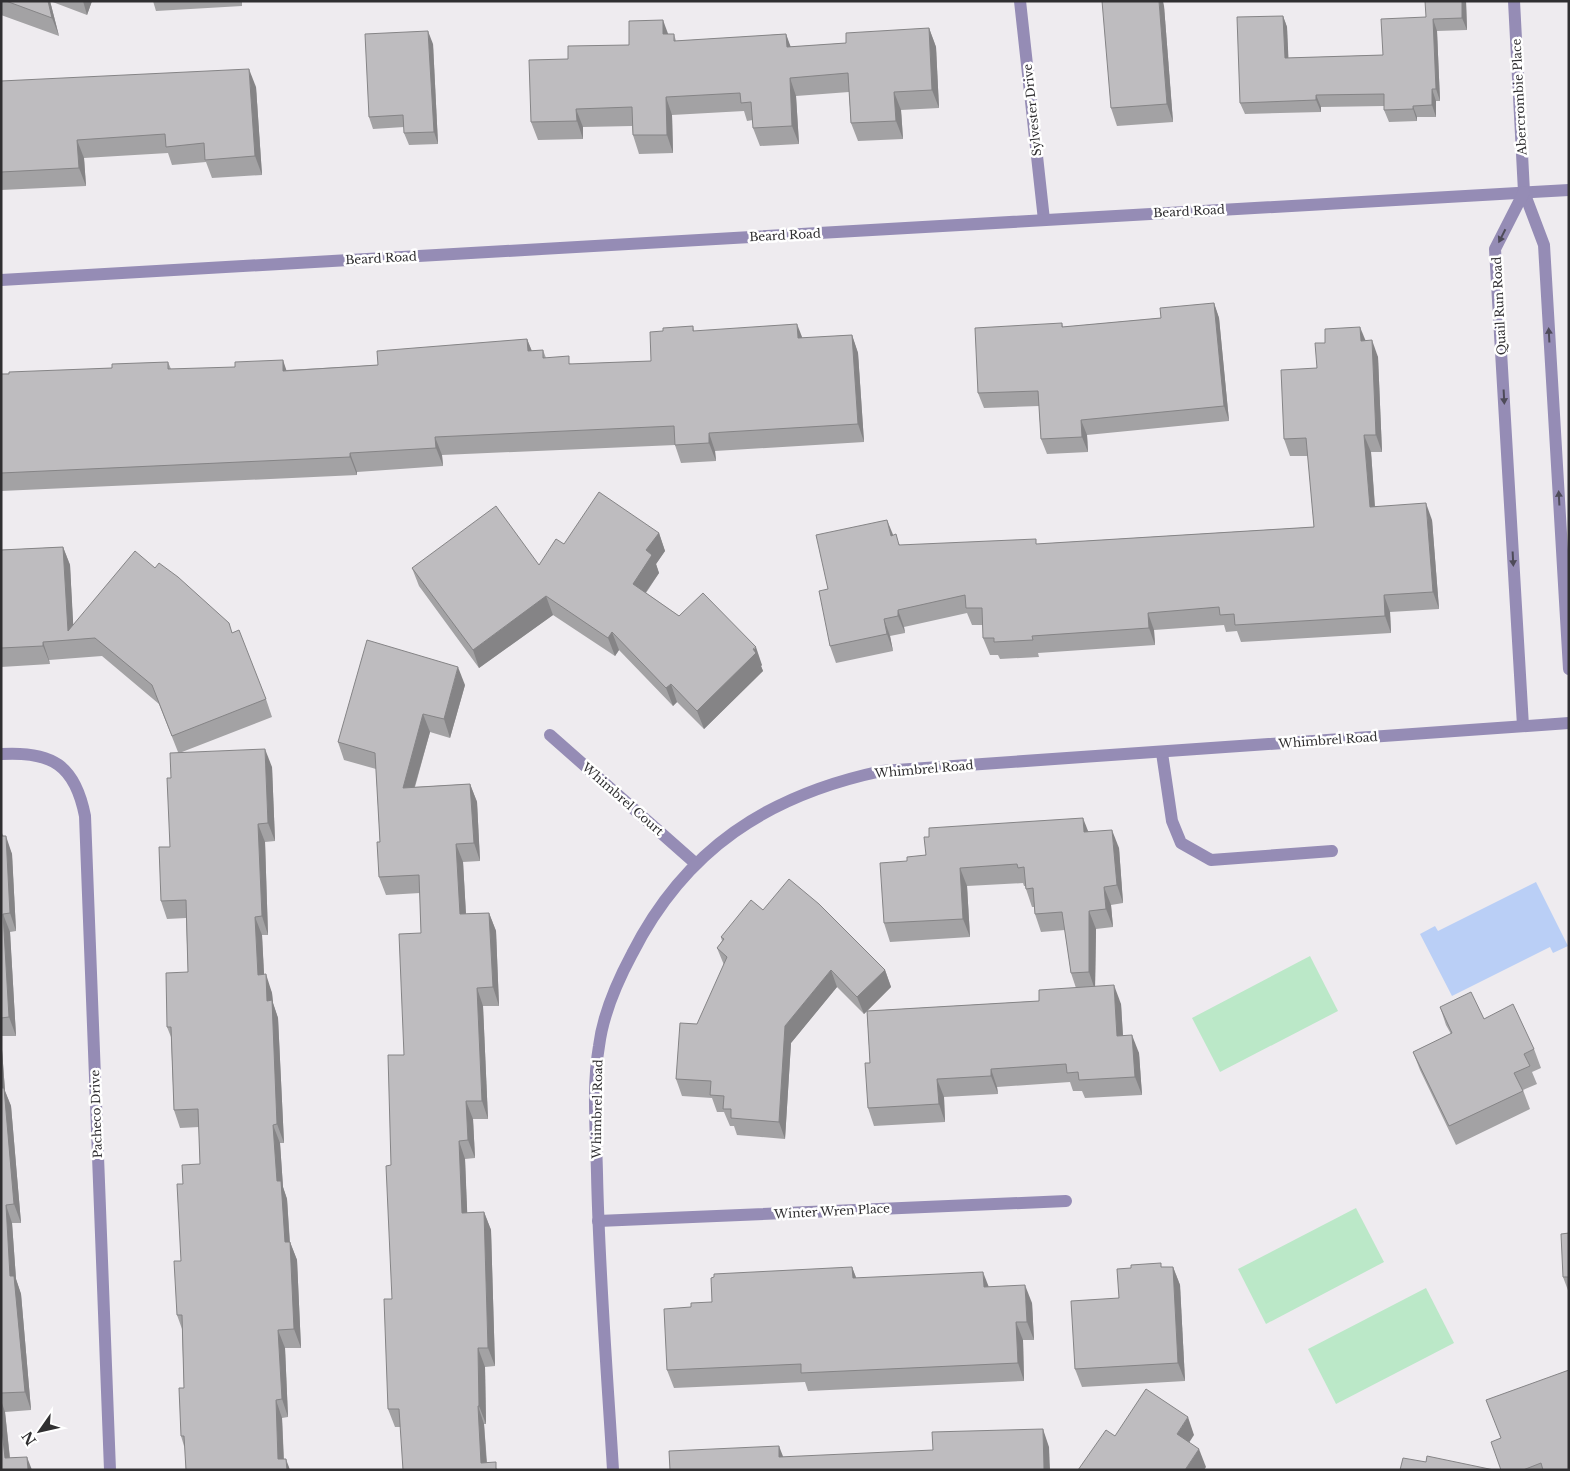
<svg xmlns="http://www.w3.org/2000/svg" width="1570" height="1471" viewBox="0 0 1570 1471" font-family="'Libre Baskerville',serif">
<rect width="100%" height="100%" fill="#eeebef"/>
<g fill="#bbe8c8">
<path d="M1310 956 1338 1011 1220 1072 1192 1018Z"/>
<path d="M1356 1208 1384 1262 1266 1324 1238 1269Z"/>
<path d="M1426 1288 1454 1343 1336 1404 1308 1349Z"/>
</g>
<path fill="#bacff6" d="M1536 882 1568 946 1553 953 1550 947 1452 996 1420 934 1435 926 1438 931Z"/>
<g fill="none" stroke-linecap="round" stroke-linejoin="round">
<g stroke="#958cb5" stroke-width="12">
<path d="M1020 1 1044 220"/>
<path d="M1514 1 1524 192 1544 245 1569 669"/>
<path d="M1 280 1569 190"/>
<path d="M1523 726 1495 249 1524 192"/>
<path d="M550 735 695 863"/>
<path d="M1162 753 1172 821 1181 843 1211 860 1332 851"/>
<path d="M1 754C52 751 75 765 85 816L110 1470"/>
<path d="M598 1221 1066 1201"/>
<path d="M613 1470C607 1371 599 1272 597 1173 596 1131 592 1087 599 1046 603 1014 617 982 632 954 685 849 768 795 882 771L1569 723"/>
</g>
</g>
<g fill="#a3a2a4">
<path d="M1 1H92L87 15 50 1 59 36 1 15Z"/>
<path d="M153 1H242V6L156 11Z"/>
<path d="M1466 1 1467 30 1437 31 1440 101H1436V117H1417V121L1389 122 1384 110V106L1321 107V112L1245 114 1240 103 1283 16 1287 27 1288 58 1383 55 1426 17Z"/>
<path d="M1164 6 1173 122 1117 126 1111 108Z"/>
<path d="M929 28 936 47 939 108 901 110 903 139 858 141 851 123 849 92 796 96 799 144 760 146 753 128V120L747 121 744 111 672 115 673 153 639 154 633 135 632 126 583 127V139L538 140 531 122 568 59 629 45 668 34H674L676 41 786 34 790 47 846 43Z"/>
<path d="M433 44 438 144 409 145 404 133V127L373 129 369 117Z"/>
<path d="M1 81 256 87 262 175 212 178 206 162 172 165 168 153 84 158 86 186 1 190Z"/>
<path d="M1214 303 1219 318 1229 421 1087 435 1088 452 1047 454 1041 439 1039 406 984 408 978 393 1062 323 1063 327 1161 318Z"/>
<path d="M693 326 694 331 802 338 852 335 858 353 864 442 715 451 716 461 681 463 675 445 442 455 443 466 357 472V475L1 491V374L112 368 168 362 171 369 286 370 378 365 527 339 532 351 543 350 546 358 572 364 651 361 663 331Z"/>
<path d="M1365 341 1378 357 1382 452H1371L1375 506 1432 520 1439 609 1390 612 1391 633 1241 642 1237 631 1226 632 1224 625 1154 630 1155 645 1038 653 1039 657 1000 659 998 655H990L983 638V625H972L967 613 904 627 905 633 890 636 893 651 836 663 830 646 828 589 893 535 900 545 1037 544 1314 527 1308 456H1290L1284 439 1317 368Z"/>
<path d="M659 533 665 551 656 564 659 573 646 593 679 616 762 665 761 666 763 671 704 729 677 702 673 706 619 650 615 656 553 615 479 668 419 586 412 568 539 565 564 544Z"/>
<path d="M63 547 70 565 73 625 232 633 266 699 272 717 182 752 272 767 275 841 265 842 268 935H262L264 975 272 993 273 1003 278 1018 284 1143H280L283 1187 287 1199 290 1242 297 1260 301 1348H285L288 1417 282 1418 284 1459 290 1470 184 1446 181 1436 184 1388 182 1329 177 1315 181 1261 183 1184 200 1164 199 1127 180 1128 174 1110 171 1037 167 1027 188 972 186 918 167 919 161 901 170 847 171 778 178 752 159 704 102 656 49 660 50 664 1 667V550Z"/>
<path d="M465 685 450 738 430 732 415 787 470 784 477 802 480 861 463 862 466 914 489 913 496 931 499 1006H483L488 1119H473L475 1158 465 1159 467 1213 484 1212 491 1230 495 1366 485 1367 486 1424H484L487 1462 499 1470 401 1427H395L388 1409 392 1299 391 1165 404 1055 421 933 420 893 386 895 379 877 380 842 376 769 344 760 338 742Z"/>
<path d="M1 831 12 854 16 931 10 932 16 1036H1L5 1091 11 1106 21 1223H12L16 1279 21 1294 31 1410 5 1412 10 1458 1 1470Z"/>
<path d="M1088 831 1119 848 1123 903 1111 905 1113 927 1096 929 1095 986 1121 1004 1123 1035 1139 1053 1142 1095 1085 1098 1082 1091H1073L1070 1082 997 1087 998 1094 944 1097 945 1122 874 1126 868 1108 870 1063 867 1011 864 1014 837 987 791 1043 785 1139 737 1135 734 1126H730L724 1112H717L712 1098 682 1096 676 1079 724 965 717 948 722 941 721 937 763 910 885 970 891 987 867 1011 1039 1001 1076 988 1071 973 1065 930 1041 932 1035 914 1034 907H1032L1025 886H1024L1023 883 967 886 970 937 890 942 884 923 907 861 926 855Z"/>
<path d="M1440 1007 1484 1019 1534 1049 1541 1068 1532 1072 1537 1084 1523 1090 1530 1109 1456 1145 1420 1070 1413 1052 1451 1034 1446 1025Z"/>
<path d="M1569 1233V1293L1563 1277Z"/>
<path d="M852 1267 856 1278 988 1287 1032 1303 1034 1340H1023L1024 1381 808 1391 805 1382 674 1388 667 1370 712 1302Z"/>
<path d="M1162 1267H1173L1180 1285 1185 1381 1082 1387 1075 1369 1119 1298Z"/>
<path d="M1569 1370V1470H1501V1438Z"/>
</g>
<g fill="#858486">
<path d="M48 1H50L59 36 52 18Z"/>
<path d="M83 1H92L87 15Z"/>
<path d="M1159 1H1163L1164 6 1173 122 1167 104Z"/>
<path d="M1462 1H1466L1467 30 1462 18Z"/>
<path d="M1283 16 1287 27 1289 70 1285 58Z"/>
<path d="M1433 19 1437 31 1440 101 1436 89Z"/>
<path d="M663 20 670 39 663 34Z"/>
<path d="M929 28 936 47 939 108 932 90Z"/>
<path d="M428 31 433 44 438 144 434 132Z"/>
<path d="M786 34 793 53 787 47Z"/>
<path d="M249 69 256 87 262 175 255 156Z"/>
<path d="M790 78 796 96 799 144 792 126Z"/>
<path d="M1432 89 1436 101V117L1432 105Z"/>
<path d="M894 92 901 110 903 139 896 121Z"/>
<path d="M1316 95 1321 107V112L1316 100Z"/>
<path d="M666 97 672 115 673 153 667 135Z"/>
<path d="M1413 106 1417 117V121L1413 109Z"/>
<path d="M576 109 583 127V139L577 121Z"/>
<path d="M77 140 84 158 86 186 79 168Z"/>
<path d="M1214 303 1219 318 1229 421 1224 406Z"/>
<path d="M797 324 804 342 798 338Z"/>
<path d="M1360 327 1367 344 1361 341Z"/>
<path d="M852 335 858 353 864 442 858 424Z"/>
<path d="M527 339 534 357 528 351Z"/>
<path d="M1372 340 1378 357 1382 452 1376 435Z"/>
<path d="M283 360 289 378 283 371Z"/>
<path d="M1081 420 1087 435 1088 452 1082 437Z"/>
<path d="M709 433 715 451 716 461 709 443Z"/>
<path d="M1364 435 1371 452 1376 524 1370 507Z"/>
<path d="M435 437 442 455 443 466 436 448Z"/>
<path d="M350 453 357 472V475L350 457Z"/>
<path d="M1426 503 1432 520 1439 609 1433 592Z"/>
<path d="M887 520 894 537 891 536Z"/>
<path d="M659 533 665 551 656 564 659 573 639 602 633 584 646 550Z"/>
<path d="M63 547 70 565 74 639 68 631Z"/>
<path d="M1384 595 1390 612 1391 633 1385 616Z"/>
<path d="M546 596 553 615 479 668 473 650Z"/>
<path d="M898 610 904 627 905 633 898 616Z"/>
<path d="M1148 613 1154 630 1155 645 1149 628Z"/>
<path d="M884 619 890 636 893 651 887 634Z"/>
<path d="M612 632 619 650 615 656 608 638Z"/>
<path d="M43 642 49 660 50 664 43 646Z"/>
<path d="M756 647 762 665 761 666 763 671 704 729 697 711Z"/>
<path d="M458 667 465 685 450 738 444 719Z"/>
<path d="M671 684 677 702 673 706 666 688Z"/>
<path d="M423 714 430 732 409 806 403 788Z"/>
<path d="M265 749 272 767 275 841 268 823Z"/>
<path d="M470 784 477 802 480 861 474 843Z"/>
<path d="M1083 818 1090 836 1084 832Z"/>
<path d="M258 824 265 842 268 935 262 916Z"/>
<path d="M1112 830 1119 848 1123 903 1117 885Z"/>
<path d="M6 836 12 854 16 931 10 913Z"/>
<path d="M456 844 463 862 467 933 460 914Z"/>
<path d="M960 868 967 886 970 937 963 919Z"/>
<path d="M1104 887 1111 905 1113 927 1106 909Z"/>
<path d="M1089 911 1096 929 1095 990 1089 972Z"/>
<path d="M489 913 496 931 499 1006 493 987Z"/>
<path d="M3 914 10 932 16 1036 9 1017Z"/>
<path d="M255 917 262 935 265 993 258 975Z"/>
<path d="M831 970 837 987 791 1043 785 1139 779 1122 785 1026Z"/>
<path d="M885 970 891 987 864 1014 857 997Z"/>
<path d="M266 974 272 993 273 1003 278 1018 284 1143 277 1124 267 1001Z"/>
<path d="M1114 985 1121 1004 1124 1054 1117 1036Z"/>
<path d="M477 988 483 1006 488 1119 482 1101Z"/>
<path d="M1132 1035 1139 1053 1142 1095 1135 1077Z"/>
<path d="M1 1036 5 1091 11 1106 21 1223 14 1204 1 1092Z"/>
<path d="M991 1069 997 1087 998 1094 991 1076Z"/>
<path d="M937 1079 944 1097 945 1122 939 1104Z"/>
<path d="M466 1101 473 1119 475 1158 468 1140Z"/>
<path d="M273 1125 280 1143 283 1187 287 1199 290 1248V1242L297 1260 301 1348 294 1329 277 1181Z"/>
<path d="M459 1141 465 1159 468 1231 462 1213Z"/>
<path d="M6 1205 12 1223 16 1279 21 1294 31 1410 25 1392 10 1276Z"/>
<path d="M484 1212 491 1230 495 1366 488 1348Z"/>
<path d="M852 1267 859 1285 853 1278Z"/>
<path d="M1173 1267 1180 1285 1185 1381 1178 1363Z"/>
<path d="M983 1272 990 1290 984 1287Z"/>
<path d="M1025 1285 1032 1303 1034 1340 1027 1322Z"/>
<path d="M1016 1322 1023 1340 1024 1381 1018 1363Z"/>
<path d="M278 1330 285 1348 288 1417 282 1399Z"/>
<path d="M478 1348 485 1367 486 1424 479 1406Z"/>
<path d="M1 1400 5 1412 11 1470 5 1458 1 1421Z"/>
<path d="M276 1400 282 1418 284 1470 278 1459Z"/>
<path d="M478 1406 484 1424 487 1470 481 1463Z"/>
<path d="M1188 1417 1194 1435 1183 1452 1177 1434Z"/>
<path d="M1043 1429 1049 1447 1050 1470H1044Z"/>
<path d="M779 1446 786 1464 779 1457Z"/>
<path d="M1199 1449 1206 1467 1204 1470H1185Z"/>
<path d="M27 1457 32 1470H28Z"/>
<path d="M286 1459 290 1470H287Z"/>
</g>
<g fill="#bebcbf" stroke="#858486">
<path d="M6 1H48L52 18Z"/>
<path d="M1102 1H1159L1167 104 1111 108Z"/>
<path d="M1425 1H1462V18L1433 19 1436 89H1432V105L1413 106V109L1384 110V94L1316 95V100L1240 103 1237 17 1283 16 1285 58 1383 55 1381 19 1426 17Z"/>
<path d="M663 20V34H674V41L786 34 787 47 846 43V33L929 28 932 90 894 92 896 121 851 123 848 73 790 78 792 126 753 128 751 102 741 103 740 93 666 97 667 135H633L632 107 576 109 577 121 531 122 529 60 568 59V46L629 45V21Z"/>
<path d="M428 31 434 132 404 133 403 115 369 117 365 34Z"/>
<path d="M249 69 255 156 205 160 204 143 166 147 165 134 77 140 79 168 1 172V81Z"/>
<path d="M1214 303 1224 406 1081 420 1082 437 1041 439 1038 391 978 393 975 328 1062 323V327L1161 318 1160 308Z"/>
<path d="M797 324 798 338 852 335 858 424 709 433V443L675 445 674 426 435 437 436 448 350 453V457L1 473V374H9V372L112 368V364L168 362V369L235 367V362L283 360V371L378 365 377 351 527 339 528 351 543 350V358L569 356V364L651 361 650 332 663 331V328L693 326V331Z"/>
<path d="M1360 327 1361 341 1372 340 1376 435H1364L1370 507 1426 503 1433 592 1384 595 1385 616 1235 625 1234 614 1220 615 1219 607 1148 613 1149 628 1032 636 1033 640 994 642V638H983L982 608H966L965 595 898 610V616L884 619 887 634 830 646 819 591 828 589 816 535 887 520 891 536 896 534 899 545 1036 539V544L1314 527 1306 438 1284 439 1281 370 1317 368 1315 343H1325V329Z"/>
<path d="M599 492 659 533 646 550 652 555 633 584 679 616 703 593 756 647 753 649 756 653 697 711 671 684 666 688 612 632 608 638 546 596 473 650 412 568 496 506 539 565 556 539 564 544Z"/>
<path d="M63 547 68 631 135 551 155 568 159 563 178 577 229 623 232 633 239 630 266 699 172 736 152 685 95 638 43 642V646L1 648V550Z"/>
<path d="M367 640 458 667 444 719 423 714 403 788 470 784 474 843 456 844 460 914 489 913 493 987 477 988 482 1101H466L468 1140 459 1141 462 1213 484 1212 488 1348H478L479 1406H478L481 1463 496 1462V1470H403L399 1409H388L384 1299H392L386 1166 391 1165 388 1055H404L399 934 421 933 419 875 379 877 377 842H380L375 753 338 742Z"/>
<path d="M265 749 268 823 258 824 262 916 255 917 258 975 266 974 267 1001 272 1000 277 1124 273 1125 277 1181H281L285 1242H290L294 1329 278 1330 282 1399 276 1400 278 1459H286L287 1470H186L184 1436H181L179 1388H184L182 1315H177L174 1261H181L177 1184H183L182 1165 200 1164 198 1109 174 1110 171 1027H167L166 973 188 972 186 900 161 901 159 847H170L167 778H171L170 753Z"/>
<path d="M1083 818 1084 832 1112 830 1117 885 1104 887 1106 909 1089 911V972L1071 973 1062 912 1035 914 1033 888 1026 889 1024 867 1018 868 1017 864 960 868 963 919 884 923 880 863 907 861V857L926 855 924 837H929V828Z"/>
<path d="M1 836H6L10 913 3 914 9 1017 1 1018Z"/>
<path d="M789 879 819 904 885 970 857 997 831 970 785 1026 779 1122 731 1118V1109H723L724 1096 710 1095 711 1081 676 1079 680 1023 697 1024 727 957 717 948 724 939 721 937 751 900 763 910Z"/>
<path d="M1114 985 1117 1036 1132 1035 1135 1077 1079 1080 1078 1072 1067 1073 1066 1064 991 1069V1076L937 1079 939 1104 868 1108 865 1063H870L867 1011 1039 1001V990Z"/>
<path d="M1471 992 1484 1019 1513 1004 1534 1049 1524 1054 1530 1066 1514 1073 1523 1091 1449 1126 1413 1052 1452 1033 1440 1007Z"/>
<path d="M1 1088H4L14 1204 6 1205 10 1276H14L25 1392 1 1393Z"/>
<path d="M1569 1233V1277H1563L1561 1234Z"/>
<path d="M1161 1263V1267H1173L1178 1363 1075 1369 1071 1301 1119 1298 1117 1269 1131 1268V1265Z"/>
<path d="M852 1267 853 1278 983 1272 984 1287 1025 1285 1027 1322H1016L1018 1363 801 1373V1364L667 1370 664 1309 691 1307V1303L712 1302 711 1278 714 1277V1274Z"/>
<path d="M1569 1370V1469L1566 1470H1543L1541 1463 1523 1470H1501L1491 1442 1501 1438 1486 1400Z"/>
<path d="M1146 1389 1188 1417 1177 1434 1199 1449 1185 1470H1078L1106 1430 1115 1436Z"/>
<path d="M1 1421 5 1458 27 1457 28 1470H1Z"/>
<path d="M1043 1429 1044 1470H670L669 1451 779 1446V1457L933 1450 932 1432Z"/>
<path d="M1427 1456 1494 1470H1400L1403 1458 1426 1462Z"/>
</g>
<defs><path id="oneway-solid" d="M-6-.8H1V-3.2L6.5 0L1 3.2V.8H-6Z" transform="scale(1.25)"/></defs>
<g fill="#4e4b59">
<use href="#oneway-solid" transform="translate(1502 236) rotate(117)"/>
<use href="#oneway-solid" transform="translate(1549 335) rotate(-93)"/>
<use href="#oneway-solid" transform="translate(1504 397) rotate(87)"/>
<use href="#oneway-solid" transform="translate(1559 498) rotate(-93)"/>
<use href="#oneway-solid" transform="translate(1513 559) rotate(87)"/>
</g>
<g text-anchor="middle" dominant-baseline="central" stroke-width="5" stroke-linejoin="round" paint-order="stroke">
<g font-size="12" fill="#302f31" stroke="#fff">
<text transform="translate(1519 97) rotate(-93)">Abercrombie Place</text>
<text transform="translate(1032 110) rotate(-96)">Sylvester Drive</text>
<text transform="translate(1189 211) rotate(-3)">Beard Road</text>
<text transform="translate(785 235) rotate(-3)">Beard Road</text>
<text transform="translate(381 258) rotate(-3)">Beard Road</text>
<text transform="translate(1499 306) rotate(-93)">Quail Run Road</text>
<text transform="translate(1328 740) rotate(-4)">Whimbrel Road</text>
<text transform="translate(924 769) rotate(-5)">Whimbrel Road</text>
<text transform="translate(623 799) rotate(41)">Whimbrel Court</text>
<text transform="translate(597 1109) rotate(-89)">Whimbrel Road</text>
<text transform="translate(96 1114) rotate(-92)">Pacheco Drive</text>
<text transform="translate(832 1211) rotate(-3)">Winter Wren Place</text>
</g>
</g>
<rect width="1570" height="1471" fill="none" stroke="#302f31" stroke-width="5"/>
<g transform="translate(40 1431) rotate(236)" stroke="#ffffff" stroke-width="4" paint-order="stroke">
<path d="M0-4L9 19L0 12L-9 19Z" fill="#302f31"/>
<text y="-8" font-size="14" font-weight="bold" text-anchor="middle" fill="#302f31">N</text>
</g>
</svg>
